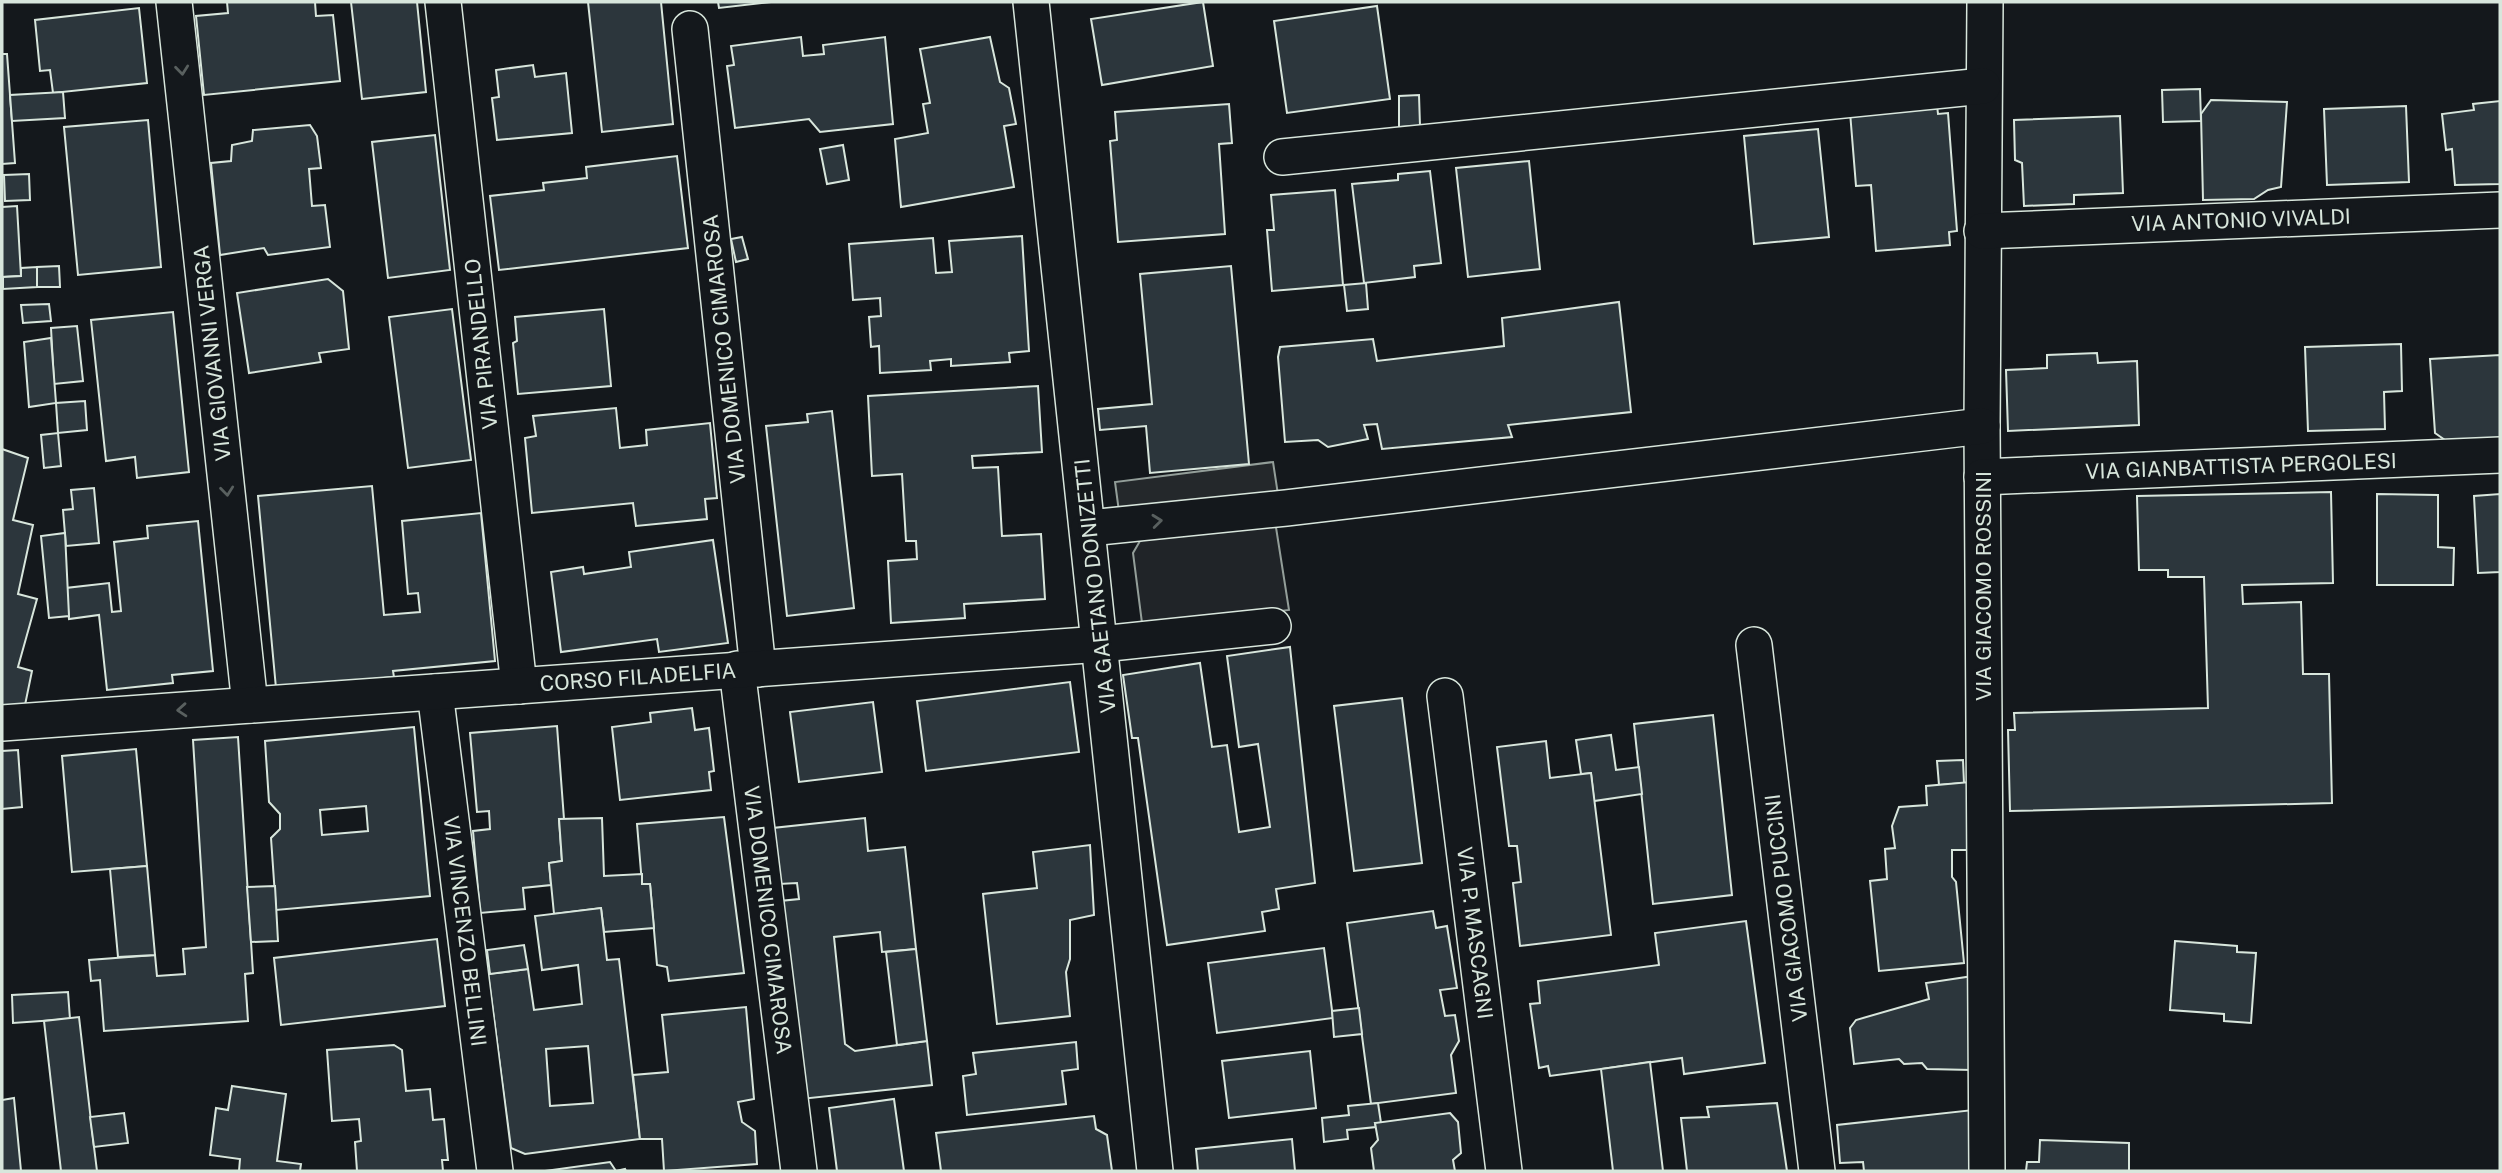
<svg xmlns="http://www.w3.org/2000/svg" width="2502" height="1173" viewBox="0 0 2502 1173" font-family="'Public Sans',sans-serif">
<rect width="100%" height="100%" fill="#14181c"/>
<path fill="#202428" stroke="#939e99" stroke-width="2" d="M1275 521 1289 610 1146 627 1142 623 1133 553 1140 541 1159 534Z"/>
<path fill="#24282b" stroke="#939e99" stroke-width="2" d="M1273 462 1279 501 1120 519 1115 482Z"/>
<g fill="#2c363c" stroke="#d8e6dc" stroke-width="2" fill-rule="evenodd">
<path d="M227 2H315L316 16 333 15 340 81 204 95 196 16 228 13Z"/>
<path d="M351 2H417L426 92 362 99Z"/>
<path d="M588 2H661L673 124 602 132Z"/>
<path d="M718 2H771L719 8Z"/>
<path d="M1203 2 1213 66 1102 85 1091 19Z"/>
<path d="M1377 6 1390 99 1287 113 1274 21Z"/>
<path d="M139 8 147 83 53 93 50 70 40 71 35 20Z"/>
<path d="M801 37 803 56 824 54 823 45 885 37 893 124 820 132 809 119 735 128 727 66 734 65 731 46Z"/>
<path d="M990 37 1000 82 1009 88 1016 124 1004 126 1014 187 901 207 895 139 928 133 923 104 930 103 920 49Z"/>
<path d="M2 54H7L15 163 2 164Z"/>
<path d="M533 65 535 77 566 73 572 133 497 140 492 98 499 97 496 70Z"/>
<path d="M2200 89 2201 121 2163 122 2162 90Z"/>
<path d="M63 92 65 118 12 121 10 95Z"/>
<path d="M1419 95 1420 126 1399 127V96Z"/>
<path d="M2211 100 2287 102 2281 187 2268 190 2254 199 2203 200 2201 114Z"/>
<path d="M2500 101V184L2455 185 2452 149 2446 150 2442 114 2474 110 2473 104Z"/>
<path d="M1229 104 1232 143 1219 144 1225 234 1118 242 1110 141 1117 140 1115 112Z"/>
<path d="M1937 105 1938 114 1948 113 1957 231 1949 232 1950 245 1876 251 1871 185 1856 186 1850 112Z"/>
<path d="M2406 106 2409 182 2327 185 2324 109Z"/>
<path d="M2120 116 2123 193 2074 195V204L2024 206 2022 163 2015 160 2014 120Z"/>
<path d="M148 120 161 267 78 275 64 127Z"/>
<path d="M310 125 317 136 321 168 309 169 312 206 325 205 330 247 268 255 264 248 220 255 211 163 231 161 232 145 252 141 253 130Z"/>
<path d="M1818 129 1829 237 1754 244 1744 136Z"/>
<path d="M435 135 450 270 388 278 372 142Z"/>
<path d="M843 145 849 180 827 184 820 149Z"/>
<path d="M677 156 688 248 499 270 490 196 544 190 543 183 587 178 586 167Z"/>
<path d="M1529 161 1540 269 1468 277 1456 168Z"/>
<path d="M1430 171 1441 263 1414 266 1415 277 1364 283 1352 184 1398 180V174Z"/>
<path d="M29 174 30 200 5 201 4 175Z"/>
<path d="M1335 190 1343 285 1272 291 1267 230H1274L1271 195Z"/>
<path d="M17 206 21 276 2 277V207Z"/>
<path d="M1022 236 1029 351 1009 353 1010 362 951 366V359L930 361 931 370 880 373 879 346 871 347 869 317 881 316 880 298 853 300 849 244 933 238 936 273 952 272 949 241Z"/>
<path d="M742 237 748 259 736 262 731 239Z"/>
<path d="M59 266 60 287H37V267Z"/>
<path d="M1231 266 1249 464 1150 473 1146 426 1100 430 1098 409 1152 404 1140 274Z"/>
<path d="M37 267V287L3 289V277L21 276V268Z"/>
<path d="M328 279 343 291 349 349 319 353 321 362 249 373 237 293Z"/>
<path d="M1366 283 1368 309 1347 311 1344 285Z"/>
<path d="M1619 302 1631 412 1508 425 1512 437 1382 449 1377 424 1364 425 1368 439 1328 447 1318 440 1285 442 1278 357 1280 347 1373 339 1377 361 1504 346 1502 318Z"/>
<path d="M49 304 51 321 23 323 21 305Z"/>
<path d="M452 309 471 460 408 468 389 317Z"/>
<path d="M604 309 611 386 518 394 513 343 517 341 515 317Z"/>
<path d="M173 312 189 472 137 478 135 457 106 461 91 320Z"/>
<path d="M77 326 83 381 54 384 51 328Z"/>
<path d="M51 338 56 403 29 407 24 342Z"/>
<path d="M2401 344 2402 391 2384 392 2385 429 2308 431 2305 347Z"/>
<path d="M2097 353 2098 363 2137 361 2139 425 2008 431 2006 370 2047 368V355Z"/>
<path d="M2500 355V439L2445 440 2435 433 2430 359Z"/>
<path d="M1038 386 1042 452 972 456 973 468 998 467 1002 536 1041 534 1045 599 964 604 965 618 891 623 888 561 917 559 916 541H906L902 474 872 476 868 396Z"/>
<path d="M85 401 87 430 58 433 56 403Z"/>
<path d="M616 408 620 448 647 445 646 430 710 423 717 498 705 499 707 519 636 526 633 503 532 513 525 438 536 436 533 416Z"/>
<path d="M832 411 854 608 787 616 766 426 808 422 807 414Z"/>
<path d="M58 433 61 466 44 468 41 435Z"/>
<path d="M2 449 28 458 13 520 33 525 18 594 37 599 18 667 32 671 25 705 2 706Z"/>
<path d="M372 486 384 615 420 612 418 593 408 594 402 521 481 513 495 661 393 671 394 677 276 688 258 496Z"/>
<path d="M94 488 99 543 66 546 63 510 73 509 71 490Z"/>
<path d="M2331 492 2333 583 2242 585 2243 604 2301 602 2303 674H2329L2332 803 2010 811 2008 730H2015L2014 713 2208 708 2204 577H2168V570H2139L2137 496Z"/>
<path d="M2377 494 2438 495V547L2454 548 2453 585H2377Z"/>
<path d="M2500 494V572L2478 573 2474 496Z"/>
<path d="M198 521 213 671 172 675 173 683 107 690 99 615 69 619 66 588 109 583 112 612 121 611 114 542 148 538 147 526Z"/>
<path d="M65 533 69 616 49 618 41 536Z"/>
<path d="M713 540 728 643 659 652 657 639 561 652 551 572 583 567 584 574 631 567 629 552Z"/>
<path d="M1290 647 1315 883 1276 889 1279 909 1262 912 1265 931 1167 945 1138 738H1132L1123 675 1200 663 1212 747 1227 745 1239 832 1270 827 1258 744 1239 747 1227 656Z"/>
<path d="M1070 682 1079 752 926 771 917 701Z"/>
<path d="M1402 698 1422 863 1354 871 1334 706Z"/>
<path d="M873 702 882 772 799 782 790 712Z"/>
<path d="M692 708 695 730 709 728 714 771 709 772 711 790 620 800 612 727 651 722 650 713Z"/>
<path d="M1713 715 1732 895 1653 904 1634 724Z"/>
<path d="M557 726 564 819H559L562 861 549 863 551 885 523 888 525 909 480 913 473 831 490 829 489 811 477 812 470 733Z"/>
<path d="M414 727 430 896 276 910 271 838 280 829V814L269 802 265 741ZM366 806 368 831 322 835 320 810Z"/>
<path d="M1611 735 1616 770 1639 767 1642 794 1594 801 1591 773 1581 774 1576 740Z"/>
<path d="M238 737 253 973 245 974 248 1021 104 1031 100 980 91 981 89 960 155 955 157 976 185 974 183 949 206 947 193 740Z"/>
<path d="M1546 741 1550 778 1591 773 1611 935 1520 946 1513 883 1521 882 1517 846H1509L1497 747Z"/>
<path d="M136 749 147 866 72 872 62 756Z"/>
<path d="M18 750 22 807 2 809V751Z"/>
<path d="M1963 760 1964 783 1939 785 1937 761Z"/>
<path d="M1970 782V850H1952V877L1956 882 1964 963 1879 971 1870 881 1887 879 1885 849 1895 848 1892 826 1899 807 1927 805 1926 786Z"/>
<path d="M724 817 744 973 669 981 667 967 657 965 650 884H642L637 824Z"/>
<path d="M602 818 604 876 642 874V884H650L654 928 604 932 601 908 554 914 549 863 562 861 559 819Z"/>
<path d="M865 818 868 851 905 847 916 949 882 952 880 932 834 937 845 1044 855 1051 927 1041 932 1085 801 1099 780 901 799 899 797 883 779 884 773 828Z"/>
<path d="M1090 845 1094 915 1070 920V959L1066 972 1070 1016 997 1024 983 894 1037 888 1033 852Z"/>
<path d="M147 866 155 955 118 957 110 869Z"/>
<path d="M275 886 278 941 251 942 247 887Z"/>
<path d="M601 908 607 960 619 959 640 1139 525 1154 511 1148 488 974 528 969 534 1010 582 1004 578 965 542 970 535 916ZM588 1046 593 1103 550 1106 546 1049Z"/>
<path d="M1433 911 1436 928 1447 926 1457 988 1440 990 1445 1016 1455 1015 1459 1041 1451 1055 1456 1093 1371 1104 1347 923Z"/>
<path d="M1746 921 1765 1063 1684 1074 1682 1058 1550 1076 1548 1066 1539 1068 1530 1004 1540 1003 1538 981 1659 965 1655 933Z"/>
<path d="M437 939 445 1006 281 1025 274 958Z"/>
<path d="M2175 941 2237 946V952L2256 953 2251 1023 2224 1021V1014L2170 1010Z"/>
<path d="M524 945 528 969 490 974 487 950Z"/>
<path d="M1324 948 1333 1018 1217 1033 1208 963Z"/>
<path d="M916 949 927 1041 897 1045 886 952Z"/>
<path d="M1973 976 1972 1070 1927 1069 1922 1063 1904 1064 1899 1059 1854 1064 1850 1028 1856 1020 1929 999 1926 983Z"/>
<path d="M68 992 70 1019 13 1023 12 995Z"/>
<path d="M746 1007 754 1099 738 1102 742 1122 755 1131 757 1164 664 1171 662 1139H640L633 1075 668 1072 662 1015Z"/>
<path d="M1359 1008 1362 1034 1334 1037 1332 1011Z"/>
<path d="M79 1017 94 1147 97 1171H61L44 1021Z"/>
<path d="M1076 1042 1078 1069 1062 1071 1066 1104 967 1115 963 1076 976 1074 973 1053Z"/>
<path d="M394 1045 402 1050 406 1091 430 1089 433 1120 444 1119 448 1160H442L443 1171H357L355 1142 361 1141 359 1119 332 1121 327 1050Z"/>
<path d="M1310 1051 1316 1108 1229 1118 1222 1061Z"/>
<path d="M1650 1062 1663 1171H1613L1601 1069Z"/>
<path d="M232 1086 286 1094 277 1161 301 1164 300 1171H239L240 1159 210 1155 216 1108 228 1110Z"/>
<path d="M14 1098 21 1171H2V1100Z"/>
<path d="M894 1099 904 1171H837L829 1108Z"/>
<path d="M1378 1103 1381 1123H1375L1376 1127 1347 1130 1348 1139 1324 1142 1322 1118 1349 1115 1348 1106Z"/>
<path d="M1777 1103 1787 1171H1687L1681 1118 1709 1117 1707 1107Z"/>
<path d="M1973 1110 1971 1171H1864L1863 1162 1840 1163 1837 1125Z"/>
<path d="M124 1113 128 1143 94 1147 90 1117Z"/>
<path d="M1450 1113 1458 1122 1461 1153 1453 1160 1455 1171H1374L1371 1148 1378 1140 1375 1123Z"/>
<path d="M1094 1116 1096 1129 1107 1135 1112 1171H941L936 1133Z"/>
<path d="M1292 1139 1295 1171H1198L1196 1149Z"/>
<path d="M2040 1140 2129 1143V1171H2026L2027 1162H2039Z"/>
<path d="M610 1162 616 1171 625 1169 626 1171H545Z"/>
</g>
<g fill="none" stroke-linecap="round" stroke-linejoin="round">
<g stroke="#d8e6dc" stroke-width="38">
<g id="street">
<path d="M174 2 250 705"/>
<path d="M443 2 519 686"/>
<path d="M1031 2 1155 1171"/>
<path d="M1985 2 1982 426 1987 1171"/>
<path d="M690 29 758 669"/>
<path d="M1282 157 1983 86"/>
<path d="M1982 231 2500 210"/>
<path d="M1982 477 2500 455"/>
<path d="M1089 528 1286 508 1982 426"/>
<path d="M1754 645 1817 1171"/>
<path d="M737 669 799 1171"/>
<path d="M435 692 495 1171"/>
<path d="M1445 696 1504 1171"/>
<path d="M2 723 1101 644 1273 626"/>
</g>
</g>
<use href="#street" stroke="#14181c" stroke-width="35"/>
</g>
<defs><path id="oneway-chevron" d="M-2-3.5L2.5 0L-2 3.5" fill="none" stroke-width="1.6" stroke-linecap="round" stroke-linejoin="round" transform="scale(1.75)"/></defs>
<g stroke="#59605f">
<use href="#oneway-chevron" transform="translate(182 70) rotate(84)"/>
<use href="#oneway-chevron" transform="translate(227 491) rotate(84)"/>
<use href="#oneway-chevron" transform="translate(1157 521) rotate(-6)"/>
<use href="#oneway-chevron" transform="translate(182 710) rotate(176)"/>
</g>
<g text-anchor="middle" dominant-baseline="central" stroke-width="5" stroke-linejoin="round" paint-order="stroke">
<g font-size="21" fill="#d8e6dc" stroke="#14181c">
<text transform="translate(2241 220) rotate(-2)">VIA ANTONIO VIVALDI</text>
<text transform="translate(481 344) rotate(-96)">VIA PIRANDELLO</text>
<text transform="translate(724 349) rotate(-96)">VIA DOMENICO CIMAROSA</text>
<text transform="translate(212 353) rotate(-96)">VIA GIOVANNI VERGA</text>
<text transform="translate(2241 466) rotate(-2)">VIA GIANBATTISTA PERGOLESI</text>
<text transform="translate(1095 586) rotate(-96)">VIA GAETANO DONIZETTI</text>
<text transform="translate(1983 586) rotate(-90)">VIA GIACOMO ROSSINI</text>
<text transform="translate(638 677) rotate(-4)">CORSO FILADELFIA</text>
<text transform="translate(1786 908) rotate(-97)">VIA GIACOMO PUCCINI</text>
<text transform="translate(768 920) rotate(83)">VIA DOMENICO CIMAROSA</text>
<text transform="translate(465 931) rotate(83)">VIA VINCENZO BELLINI</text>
<text transform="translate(1475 933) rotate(83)">VIA P. MASCAGNI</text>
</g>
</g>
<rect width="2502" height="1173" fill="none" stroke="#d8e6dc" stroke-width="7"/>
</svg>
